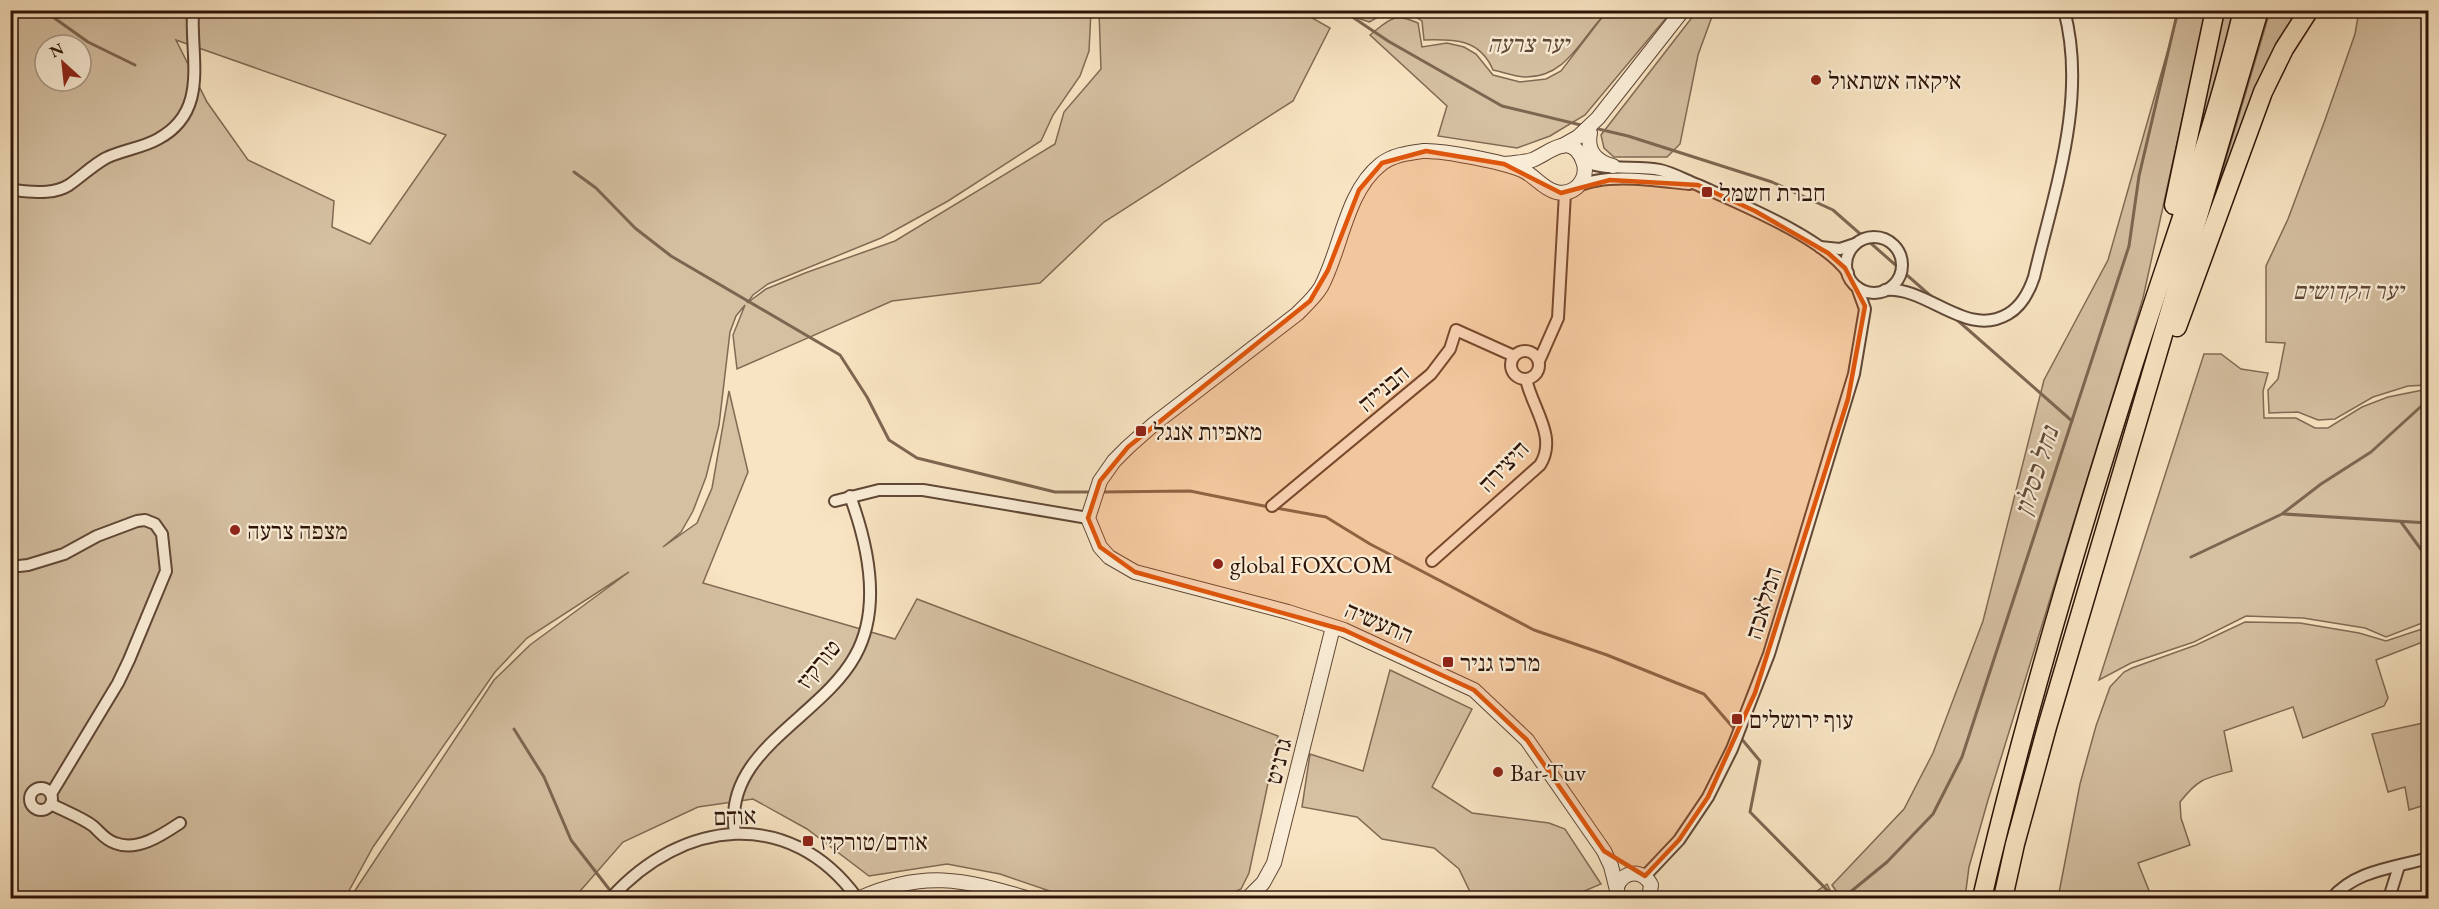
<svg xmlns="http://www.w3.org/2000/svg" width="2439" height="909" viewBox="0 0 2439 909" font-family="'EB Garamond','Frank Ruhl Libre',serif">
<rect width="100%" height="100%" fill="#f8e4c2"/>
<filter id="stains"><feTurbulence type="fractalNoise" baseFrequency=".00333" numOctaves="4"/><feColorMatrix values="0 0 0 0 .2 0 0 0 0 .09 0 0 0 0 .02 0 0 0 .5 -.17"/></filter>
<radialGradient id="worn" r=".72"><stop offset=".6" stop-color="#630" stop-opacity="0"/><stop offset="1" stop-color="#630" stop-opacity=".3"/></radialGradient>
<g fill="#d5c0a2" stroke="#816a54" stroke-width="1.5" fill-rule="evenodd">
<path d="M79 10 83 13 86 10 1091 11 1089 51 1080 76 1053 115 1041 141 948 201 881 238 768 284 753 295 747 303 766 289 805 273 895 241 1055 144 1064 112 1101 69 1099 11H1300L1330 28 1293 101 1104 222 1040 283 892 301 737 369 733 335 745 305 736 316 730 332 719 425 706 477 693 511 681 532 663 547 697 523 712 488 729 391 748 472 703 583 895 639 917 599 1278 736 1249 873 1241 889 1222 898H1070L1000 874 947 864 869 876 807 829 753 799 698 807 623 842 574 898H350L494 680 530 645 629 572 527 638 495 672 373 847 345 898H11L10 11ZM176 40 446 135 370 244 332 227 334 201 248 160 207 102ZM45 45H81V81H45Z"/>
<path d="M1337 11H1672L1585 115 1550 136 1517 148 1438 136 1447 106 1370 35C1390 19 1393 12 1418 23L1422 47 1447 43 1464 47 1476 54 1493 75 1520 82 1546 79 1561 71 1604 15C1580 40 1566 77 1526 77 1515 77 1503 72 1493 70 1480 39 1455 39 1424 40L1422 21C1402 7 1389 11 1369 22Z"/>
<path d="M1697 11H1714L1698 55 1680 144 1667 157H1614L1604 148 1601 135Z"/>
<path d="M2179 11H2206L2143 298 1988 800 1969 867 1965 898H1841L1832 885 1904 809 1933 753 1983 621 2044 380 2108 260Z"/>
<path d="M2222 11H2235L2181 205Z"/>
<path d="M2270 11H2303L2198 253Z"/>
<path d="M2359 11H2428V385L2408 386 2373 397 2335 419 2318 420 2298 412 2269 413 2268 390 2278 379 2285 343 2266 342V266L2288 219 2325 120 2355 34Z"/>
<path d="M2204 354H2221L2241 369 2268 373 2263 391 2264 418H2296L2315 428H2328L2362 407 2388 397 2428 389V624L2422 623 2386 637 2365 628 2303 618 2246 616 2194 642 2131 663 2099 680Z"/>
<path d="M2245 622 2300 623 2359 633 2386 641 2425 628H2428V640L2376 660 2388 698 2384 706 2303 738 2293 707 2224 731 2232 771C2205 778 2198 779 2180 802L2181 818 2190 845 2138 863 2152 898H2058L2080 784 2096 726 2110 687 2124 672 2132 668 2196 645Z"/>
<path d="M1390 670 1472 709 1432 787 1472 813 1549 823 1565 829 1601 884 1568 898H1473L1459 869 1434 848 1382 839 1357 817 1302 807 1310 754 1363 771Z"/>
<path d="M2428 722V804L2409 810 2405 787 2388 792 2372 734Z"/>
<path d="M1827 884 1834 898H1807Z"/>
</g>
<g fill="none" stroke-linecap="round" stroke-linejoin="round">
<g stroke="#7d6651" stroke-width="3">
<path d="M43 10 88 42 135 65"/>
<path d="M1342 10 1388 41 1502 106 1585 126"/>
<path d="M1594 128 1628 136 1772 182 1833 210 1933 298"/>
<path d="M574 172 596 188 635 228 671 256 840 355 867 397 889 440 917 458 1055 492H1091"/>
<path d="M1956 319 2072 421"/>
<path d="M1101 492 1190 491 1269 507"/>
<path d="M1276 508 1326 517 1370 544 1534 630 1607 655 1704 694 1736 731"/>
<path d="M2284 514 2428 523"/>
<path d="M2401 522 2428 559"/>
<path d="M2191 557 2282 514 2321 484 2371 452 2428 400"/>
<path d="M514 729 544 777 571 840 609 889"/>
<path d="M1740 737 1760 761 1750 812 1835 898"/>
<path d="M1843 898 1887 862 1933 814 1962 757 2129 246 2139 176 2178 10"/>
</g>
<g stroke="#604736" stroke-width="14">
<g id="minor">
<path d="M1583 160C1600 172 1638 165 1660 170 1673 173 1685 180 1698 185 1738 203 1824 238 1848 273"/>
<path d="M1577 187C1606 172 1658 181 1689 184"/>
<path d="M10 190C30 191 52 196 69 185 82 176 93 165 106 158 123 150 142 148 158 139 210 111 190 58 193 10"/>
<circle cx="1874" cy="265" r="28"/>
<path d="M1820 247 1840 249 1855 244"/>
<path d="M1885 290C1928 286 1966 339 2008 314 2022 306 2029 292 2034 277 2054 192 2088 98 2064 10"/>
<circle cx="1525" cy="365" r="14"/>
<path d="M1539 361 1558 318 1565 193"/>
<path d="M835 501 879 490H923L1088 518"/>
<path d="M1272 506 1431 374 1450 349 1456 330 1514 356"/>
<path d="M1432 561 1540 465C1558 437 1532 408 1526 379"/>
<path d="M10 567 28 565 64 554 97 536 137 521 145 520 155 524 162 534 166 571 129 660 118 683 51 794"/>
<circle cx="41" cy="799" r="11"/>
<path d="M51 804C64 811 81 817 93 826 100 832 105 840 115 843 137 852 162 835 180 823"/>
<path d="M735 833C722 751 820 719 855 656 882 608 868 545 850 496"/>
<path d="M1645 876 1679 840 1708 797 1732 749 1769 654 1854 374 1865 309 1857 287"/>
<path d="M611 898C682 819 790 806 857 898"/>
<path d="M2332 898C2356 870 2394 868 2428 858"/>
<path d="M2389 898 2399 866"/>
</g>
</g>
<g stroke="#604736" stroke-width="16">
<g id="tertiary">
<path d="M1590 133C1586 151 1597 162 1613 166"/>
<path d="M1562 146 1578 137 1598 118 1683 10"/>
<path d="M1504 164C1513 163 1523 163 1532 160 1547 155 1571 129 1583 161 1587 171 1584 180 1577 187 1571 192 1564 194 1556 192 1543 189 1534 175 1522 170 1503 162 1443 150 1423 151 1408 153 1392 155 1380 165 1346 192 1341 250 1321 287 1315 297 1305 306 1297 314L1154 424 1128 447 1114 461 1100 481 1088 518 1100 547 1109 557 1135 572 1288 612 1344 630 1474 690 1527 740 1604 851 1611 866 1619 898"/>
<path d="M1617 887C1623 870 1643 869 1651 885L1649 898"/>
<path d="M860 898C924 870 962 879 1026 898"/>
<path d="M1248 898 1263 883 1274 863 1333 627"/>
</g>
</g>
<g stroke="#2d1307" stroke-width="21">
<g id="trunk">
<path d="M2174 205 2215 10"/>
<path d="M2177 327 2263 92 2284 49 2309 10"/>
<path d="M1982 898C2023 722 2075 548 2130 375 2168 254 2214 134 2243 10"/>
<path d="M2003 898 2015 844 2047 727 2259 10"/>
</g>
</g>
<use href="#minor" stroke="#faedd7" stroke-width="10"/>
<use href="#tertiary" stroke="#faedd7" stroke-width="14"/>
<use href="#trunk" stroke="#f8e4c2" stroke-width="18"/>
</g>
<path fill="#df560c" fill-opacity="0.2" stroke="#df560c" stroke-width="4.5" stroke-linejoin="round" d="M1426 151 1504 164 1561 193 1610 180 1698 185 1755 211 1828 253 1845 268 1865 306 1848 399 1755 693 1708 797 1679 840 1645 876 1604 851 1527 740 1474 690 1344 630 1135 572 1100 547 1088 518 1100 481 1128 447 1310 301 1328 270 1359 190 1382 163Z"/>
<g fill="#8f2418" stroke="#faedd7" stroke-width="2">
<circle cx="1816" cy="80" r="6"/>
<rect x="1701" y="186" width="12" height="12" rx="3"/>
<rect x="1135" y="425" width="12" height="12" rx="3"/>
<circle cx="235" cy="530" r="6"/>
<circle cx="1218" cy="564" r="6"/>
<rect x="1442" y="656" width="12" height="12" rx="3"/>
<rect x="1731" y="713" width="12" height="12" rx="3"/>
<circle cx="1498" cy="772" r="6"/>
<rect x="802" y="835" width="12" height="12" rx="3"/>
</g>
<g text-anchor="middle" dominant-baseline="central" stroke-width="4.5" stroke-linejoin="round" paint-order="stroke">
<g font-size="24" font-style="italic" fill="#5f4736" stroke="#faedd7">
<text x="1528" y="43">יער צרעה</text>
<text x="2348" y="290">יער הקדושים</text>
</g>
<g font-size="24" fill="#2d1307" stroke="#faedd7" text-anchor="start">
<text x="1828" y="80">איקאה אשתאול</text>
<text x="1719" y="192">חברת חשמל</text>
<text x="1153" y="431">מאפיות אנגל</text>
<text x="247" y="530">מצפה צרעה</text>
<text x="1230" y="564">global FOXCOM</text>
<text x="1460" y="662">מרכז גניר</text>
<text x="1749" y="719">עוף ירושלים</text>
<text x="1510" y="772">Bar-Tuv</text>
<text x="820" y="841">אודם/טורקיז</text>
</g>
<g font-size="24" fill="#2d1307" stroke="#faedd7">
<text transform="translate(1383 388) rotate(-40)">הבנייה</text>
<text transform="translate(1503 466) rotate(-46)">היצירה</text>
<text transform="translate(1763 603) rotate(-73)">המלאכה</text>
<text transform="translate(1379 622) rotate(23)">התעשיה</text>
<text transform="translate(818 664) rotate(-51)">טורקיז</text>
<text transform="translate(1278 761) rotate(-76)">גרניט</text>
<text transform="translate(735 816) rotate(-2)">אודם</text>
</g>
<g font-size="26" font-style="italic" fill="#634a38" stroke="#faedd7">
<text transform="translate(2036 471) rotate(-72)">נחל כסלון</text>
</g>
</g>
<rect width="2439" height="909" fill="none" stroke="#f8e4c2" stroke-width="36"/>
<rect x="12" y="12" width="2415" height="885" fill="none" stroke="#2d1307" stroke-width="3"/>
<rect x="18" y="18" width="2403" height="873" fill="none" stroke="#2d1307" stroke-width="1.5"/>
<g transform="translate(63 63) rotate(333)"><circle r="28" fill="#faedd7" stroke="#a89684" stroke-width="1.5"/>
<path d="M0-4.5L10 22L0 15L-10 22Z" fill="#8f2418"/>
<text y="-9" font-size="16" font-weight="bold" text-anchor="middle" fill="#2d1307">N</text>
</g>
<rect width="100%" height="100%" filter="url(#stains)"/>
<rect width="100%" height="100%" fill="url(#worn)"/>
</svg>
